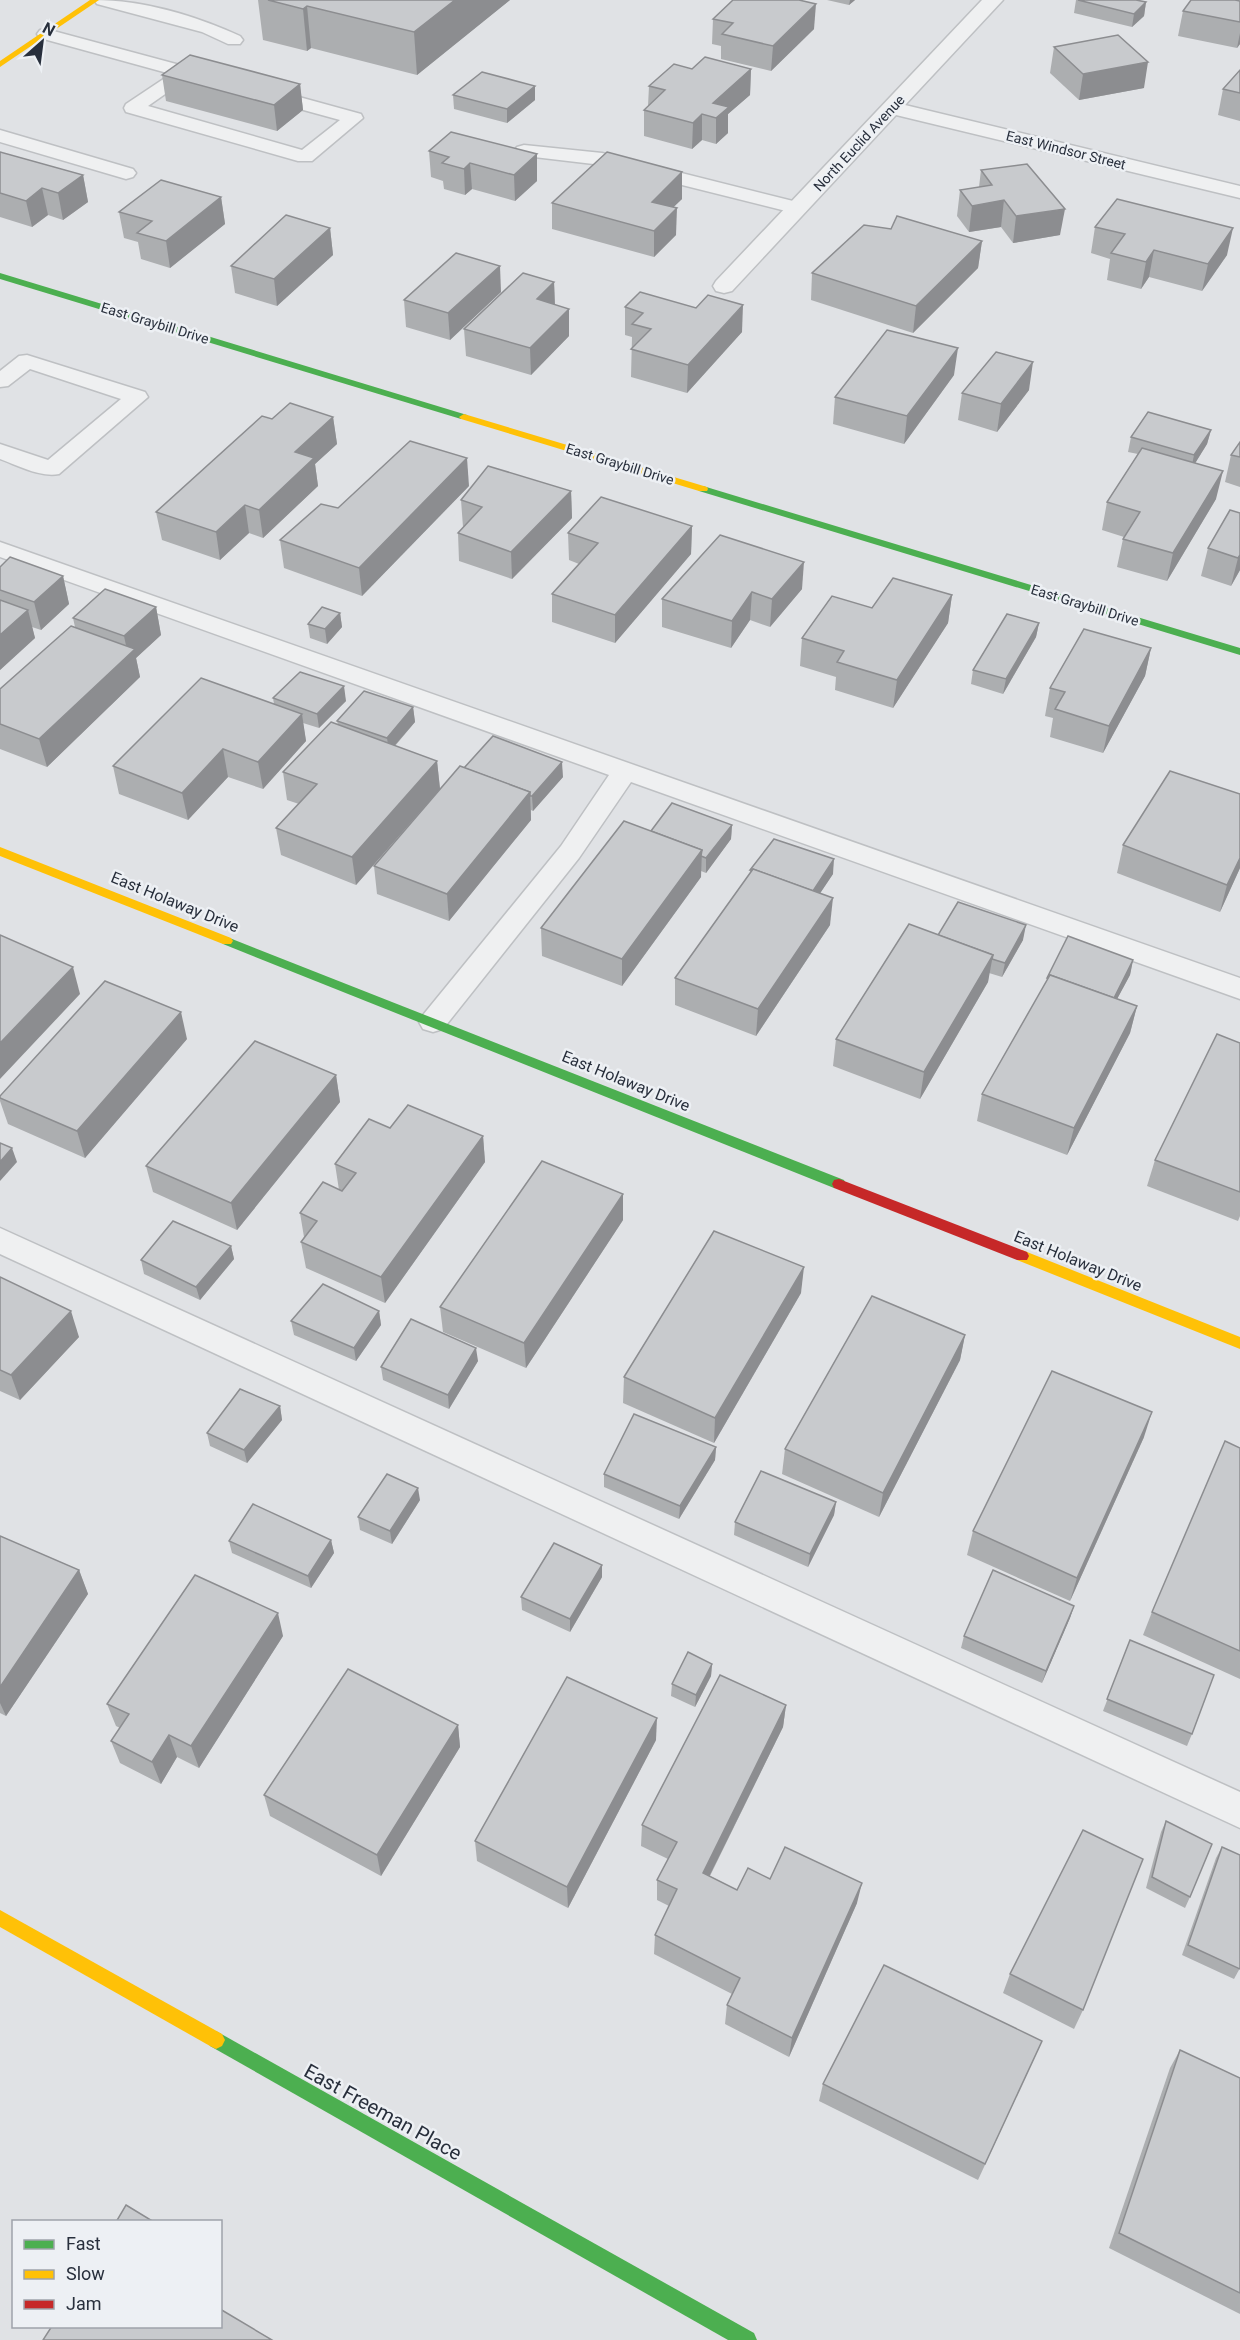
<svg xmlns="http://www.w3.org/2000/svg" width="1240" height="2340" viewBox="0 0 1240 2340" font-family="Roboto,sans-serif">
<rect width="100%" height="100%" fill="#e0e2e5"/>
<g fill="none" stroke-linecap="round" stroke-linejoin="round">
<g stroke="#bec0c3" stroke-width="3">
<g id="lane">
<path d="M94 0C143 0 196 16 240 36L243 40 240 44H228L202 32 97 4Z"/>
<path d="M46 29 217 75 220 79 217 83 211 84 188 78 148 106 302 150 340 120 256 97 254 93 256 89H270L361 114 363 118 312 161H298L126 112 124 108 126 104 171 74 40 38 37 34 40 30Z"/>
<path d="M0 130 133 169 136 173 133 177 126 179 0 142Z"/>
<path d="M524 145 602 153 805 204 808 208 805 212 798 214 602 165 517 155 514 151 517 147Z"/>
<path d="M27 355 145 392 148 397 59 474C41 478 17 465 0 459V444L48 460 121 399 30 369 8 386 0 387V371L19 356Z"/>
<path d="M0 542 1240 978V999L631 782 579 858 443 1029 433 1032 423 1029 419 1022 423 1015 561 846 609 775 0 557Z"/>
<path d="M0 1228 1240 1792V1828L0 1254Z"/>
</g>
</g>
<g stroke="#bec0c3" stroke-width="3">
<path id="street" d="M982 0H1003L905 105 1240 186V198L896 115 732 291 724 293 716 291 713 286 716 281Z"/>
</g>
<use href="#lane" fill="#eff0f1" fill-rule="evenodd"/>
<use href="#street" fill="#eff0f1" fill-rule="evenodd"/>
<g fill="#4caf50" fill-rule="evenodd">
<path d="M0 273 467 415 469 417 461 419 0 279Z"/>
<path d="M703 486 1240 648V655L699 491 698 489Z"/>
<path d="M227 937 844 1180 846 1184 844 1188H834L223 944 221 941 223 938Z"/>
<path d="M216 2031 754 2333 757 2340H728L210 2046 207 2040 210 2034Z"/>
</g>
<g fill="#ffc107" fill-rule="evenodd">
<path d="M90 0H99L0 67V61Z"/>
<path d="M464 414 707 487 708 489 707 491H699L461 419 459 417Z"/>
<path d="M0 847 231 938 233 941 231 944H223L0 856Z"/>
<path d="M1022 1250 1240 1337V1349L1017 1260 1015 1256 1017 1252Z"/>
<path d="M0 1910 222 2034 225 2040 222 2046 216 2049 210 2046 0 1927Z"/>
</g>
<path fill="#c62828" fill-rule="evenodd" d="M839 1179 1027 1252 1029 1256 1027 1260H1017L834 1188 832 1184 834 1180Z"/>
</g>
<g fill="#acaeb0">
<path d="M258 0H510L417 75 311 48 307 51 263 40Z"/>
<path d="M827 0H855L849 5Z"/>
<path d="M1076 0H1136L1146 2 1144 16 1132 27 1074 13Z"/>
<path d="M1240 1V44L1237 48 1178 36 1183 11Z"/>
<path d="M713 19 814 29 771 71 721 59V46L712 44Z"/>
<path d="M1054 47 1144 88 1079 100 1050 73Z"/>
<path d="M692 69H751L750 95 728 114V133L716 144 702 140 692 149 644 136V110L648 106 649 86Z"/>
<path d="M1240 70V121L1218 115 1223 89Z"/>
<path d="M162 75 300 84 303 110 277 131 166 101Z"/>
<path d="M453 95 535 100 507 123 454 109Z"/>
<path d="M429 151 537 154V181L515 201 472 189 465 195 444 189 443 181 431 177Z"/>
<path d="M0 152 83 175 88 202 63 220 48 215 32 227 0 217Z"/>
<path d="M981 170 1060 235 1013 243 1001 227 969 232 957 216 960 190 979 187Z"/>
<path d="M221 197 225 224 170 268 141 259 138 242 124 238 119 212Z"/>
<path d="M682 199 673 207 676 235 654 257 552 229V203Z"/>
<path d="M1095 227 1227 255 1202 291 1149 277 1141 289 1107 280 1110 259 1091 253Z"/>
<path d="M330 228 333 255 277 306 235 293 231 266Z"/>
<path d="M982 241 978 268 913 333 811 300 812 273Z"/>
<path d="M554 282 555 305 569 336 531 375 466 356 464 329Z"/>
<path d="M501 292 450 340 406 327 404 300Z"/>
<path d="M625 307 742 332 687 393 631 377 632 337 625 335Z"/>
<path d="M954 375 904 444 833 424 835 397Z"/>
<path d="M1029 390 997 432 958 420 962 393Z"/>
<path d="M333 417 337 444 315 464 318 486 263 538 249 533 220 560 162 540 156 512 272 419Z"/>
<path d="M1211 430 1207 444 1195 463 1216 499 1167 581 1117 567 1123 539 1124 537 1102 530 1107 502 1138 454 1128 452 1131 437Z"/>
<path d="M1240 442V487L1225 482 1231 455Z"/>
<path d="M469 486 362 596 284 568 280 540 338 508Z"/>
<path d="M571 491 572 518 512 579 459 561 458 533 463 527 461 500Z"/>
<path d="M1240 513V570L1231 586 1201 576 1208 548Z"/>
<path d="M692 526 691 554 615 643 552 622V594L579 564 569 560 568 533Z"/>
<path d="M720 535 802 589 770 627 750 620 731 648 662 627V599Z"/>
<path d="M0 567 63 576 69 604 41 630 32 627 35 638 0 670Z"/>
<path d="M952 595 948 623 893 708 835 690 836 677 800 666 802 638 872 608Z"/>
<path d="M156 607 161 635 136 658 140 677 47 767 0 749V689L75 627 73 618Z"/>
<path d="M340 613 342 627 327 644 310 638 308 624Z"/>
<path d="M1039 623 1036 637 1003 694 971 684 973 670Z"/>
<path d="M1151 648 1145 676 1103 753 1050 737 1053 718 1045 716 1050 688Z"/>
<path d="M273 698 346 701 319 728 303 723 306 741 263 789 228 777 188 820 119 794 113 766 274 704Z"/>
<path d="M413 707 415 722 395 746 437 761 440 789 356 885 281 855 276 828 299 804 287 800 283 772 338 725 337 721Z"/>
<path d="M464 768 563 777 533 811 531 810V820L449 921 377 894 374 866Z"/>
<path d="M1240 794V868L1220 912 1117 873 1123 845Z"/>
<path d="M732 825 731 839 706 873 701 871V877L622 986 542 956 541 928 651 831Z"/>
<path d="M750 870 833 874 820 893 830 925 756 1036 675 1005V978L750 873Z"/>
<path d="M938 935 1023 940 1002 977 989 973 988 982 920 1099 833 1066 836 1039Z"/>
<path d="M1133 960 1130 975 1117 999 1137 1006 1130 1033 1067 1155 977 1121 982 1094 1047 981V978Z"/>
<path d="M187 1039 85 1158 8 1124 0 1101V1096Z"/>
<path d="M1240 1043V1216L1238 1221 1147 1186 1155 1160Z"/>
<path d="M336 1075 340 1102 237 1230 153 1192 146 1166Z"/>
<path d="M390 1128 483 1136 485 1162 385 1303 306 1268 301 1242 304 1237 300 1213 339 1190 335 1164Z"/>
<path d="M623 1220 526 1368 443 1332 440 1307Z"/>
<path d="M231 1246 234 1259 200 1300 144 1274 141 1260Z"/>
<path d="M0 1277 79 1337 20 1400 0 1391Z"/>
<path d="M801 1293 714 1443 623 1403 624 1377Z"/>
<path d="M379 1311 381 1325 356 1361 294 1335 291 1321Z"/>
<path d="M965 1335 960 1360 879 1517 782 1474 785 1449Z"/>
<path d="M478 1361 449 1409 383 1380 381 1367Z"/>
<path d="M280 1406 282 1420 247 1463 210 1446 207 1433Z"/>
<path d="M1144 1437 1070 1601 967 1555 973 1531Z"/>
<path d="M716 1447 715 1460 679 1519 604 1487V1474Z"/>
<path d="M1240 1448V1679L1143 1635 1152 1612Z"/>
<path d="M420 1500 392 1544 360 1530 358 1517Z"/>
<path d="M836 1502 834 1515 808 1567 734 1535 735 1522Z"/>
<path d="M0 1536 79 1570 88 1594 6 1716 0 1713Z"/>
<path d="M331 1540 334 1553 311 1588 232 1553 229 1541Z"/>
<path d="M602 1565V1577L570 1632 522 1610 521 1597Z"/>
<path d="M1074 1606 1070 1618 1042 1683 961 1648 964 1636Z"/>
<path d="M283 1636 199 1768 177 1757 161 1784 120 1763 111 1741 120 1728 116 1726 107 1704Z"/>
<path d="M1130 1640 1192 1734 1187 1746 1103 1711Z"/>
<path d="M712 1664 711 1676 695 1707 671 1696 672 1684Z"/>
<path d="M786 1705 783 1727 710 1876 737 1890 770 1879 857 1903 789 2057 725 2024 727 2005 732 1994 654 1954 655 1935 669 1906 657 1900V1880L668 1859 641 1846 642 1825Z"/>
<path d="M458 1725 460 1747 381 1876 270 1816 264 1795Z"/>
<path d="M656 1740 568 1908 477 1861 475 1841Z"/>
<path d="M1166 1821 1190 1897 1185 1908 1146 1888 1161 1832Z"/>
<path d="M1222 1847 1240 1968 1234 1979 1182 1955 1216 1858Z"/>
<path d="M1010 1974 1083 2010 1074 2029 1003 1993Z"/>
<path d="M1042 2041 978 2180 819 2101 823 2084Z"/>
<path d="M1180 2050 1240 2078V2314L1109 2248 1170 2068Z"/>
</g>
<g fill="#8c8d90">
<path d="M455 0H510L417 75 414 32Z"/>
<path d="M850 0H855L849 5Z"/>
<path d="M1146 2 1144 16 1132 27 1134 14Z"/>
<path d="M816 4 814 29 771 71 773 46Z"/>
<path d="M307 6 311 48 307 51 303 9Z"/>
<path d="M1240 33V44L1237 48Z"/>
<path d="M1148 62 1144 88 1079 100 1083 74Z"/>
<path d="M751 69 750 95 728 114V133L716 144V118L713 103Z"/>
<path d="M300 84 303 110 277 131 274 105Z"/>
<path d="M535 86V100L507 123V109Z"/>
<path d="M702 114V140L692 149 693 123Z"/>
<path d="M537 154V181L515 201 514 175Z"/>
<path d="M470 163 472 189 465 195 464 169Z"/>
<path d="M682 172V199L652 228V202Z"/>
<path d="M83 175 88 202 63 220 58 193Z"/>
<path d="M42 188 48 215 32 227 26 201Z"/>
<path d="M221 197 225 224 170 268 166 241Z"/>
<path d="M1004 200 1001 227 969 232 972 206Z"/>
<path d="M677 208 676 235 654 257V231Z"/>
<path d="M1065 209 1060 235 1013 243 1016 216Z"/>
<path d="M330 228 333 255 277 306 274 279Z"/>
<path d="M1233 228 1227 255 1202 291 1208 264Z"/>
<path d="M982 241 978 268 913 333 916 306Z"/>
<path d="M1154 250 1149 277 1141 289 1146 262Z"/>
<path d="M500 266 501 292 450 340 448 313Z"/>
<path d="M554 282 555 309 537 299Z"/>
<path d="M743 305 742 332 687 393 688 365Z"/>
<path d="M569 309V336L531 375 530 348Z"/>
<path d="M958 348 954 375 904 444 907 416Z"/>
<path d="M1033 362 1029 390 997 432 1001 404Z"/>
<path d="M333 417 337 444 315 464 318 486 263 538 259 510 295 452Z"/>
<path d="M1211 430 1207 444 1191 470 1194 455Z"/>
<path d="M467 458 469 486 362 596 359 568Z"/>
<path d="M1223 471 1216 499 1167 581 1173 553Z"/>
<path d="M571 491 572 518 512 579 511 552Z"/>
<path d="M245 505 249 533 220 560 216 532Z"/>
<path d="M692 526 691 554 615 643V615Z"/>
<path d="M1240 555V570L1231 586 1238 558Z"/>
<path d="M804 562 802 589 770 627 772 599Z"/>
<path d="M63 576 69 604 41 630 34 602Z"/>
<path d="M752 592 750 620 731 648 732 621Z"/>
<path d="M952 595 948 623 893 708 897 680Z"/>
<path d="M156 607 161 635 136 658 140 677 47 767 39 739 128 655 124 636Z"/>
<path d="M28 610 35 638 0 670V635Z"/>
<path d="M340 613 342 627 327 644 325 629Z"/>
<path d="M1039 623 1036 637 1003 694 1006 679Z"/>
<path d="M1151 648 1145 676 1103 753 1109 726Z"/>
<path d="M344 686 346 701 319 728 317 714Z"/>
<path d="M413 707 415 722 389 752 387 738Z"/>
<path d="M302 714 306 741 263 789 258 762Z"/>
<path d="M223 749 228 777 188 820 182 793Z"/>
<path d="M437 761 440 789 356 885 352 857Z"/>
<path d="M562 762 563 777 533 811 532 796Z"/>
<path d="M530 792 531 820 449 921 447 894Z"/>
<path d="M732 825 731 839 706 873V858Z"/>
<path d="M702 850 701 877 622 986V959Z"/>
<path d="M1240 858V868L1220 912 1227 885Z"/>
<path d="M834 859 833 874 811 907 812 893Z"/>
<path d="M833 898 830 925 756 1036 758 1009Z"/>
<path d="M1026 925 1023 940 1002 977 1005 963Z"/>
<path d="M993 955 988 982 920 1099 924 1072Z"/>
<path d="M1133 960 1130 975 1109 1014 1113 1000Z"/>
<path d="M73 967 80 994 0 1079V1043Z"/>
<path d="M1137 1006 1130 1033 1067 1155 1074 1128Z"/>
<path d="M181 1012 187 1039 85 1158 77 1131Z"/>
<path d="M336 1075 340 1102 237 1230 231 1203Z"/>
<path d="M483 1136 485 1162 385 1303 381 1277Z"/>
<path d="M12 1148 17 1162 0 1181V1162Z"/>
<path d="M623 1194V1220L526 1368 524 1343Z"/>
<path d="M231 1246 234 1259 200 1300 196 1287Z"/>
<path d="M804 1267 801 1293 714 1443 715 1418Z"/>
<path d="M71 1311 79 1337 20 1400 11 1375Z"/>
<path d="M379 1311 381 1325 356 1361 354 1348Z"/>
<path d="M965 1335 960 1360 879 1517 883 1493Z"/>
<path d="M476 1348 478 1361 449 1409 448 1395Z"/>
<path d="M280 1406 282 1420 247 1463 244 1450Z"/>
<path d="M1152 1412 1144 1437 1070 1601 1077 1578Z"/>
<path d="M716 1447 715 1460 679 1519 680 1506Z"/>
<path d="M418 1488 420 1500 392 1544 390 1531Z"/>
<path d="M836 1502 834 1515 808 1567 810 1554Z"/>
<path d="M331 1540 334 1553 311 1588 308 1576Z"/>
<path d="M602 1565V1577L570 1632V1619Z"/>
<path d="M79 1570 88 1594 6 1716 0 1703V1687Z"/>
<path d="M1074 1606 1070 1618 1042 1683 1046 1671Z"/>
<path d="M278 1613 283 1636 199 1768 191 1746Z"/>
<path d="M712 1664 711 1676 695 1707 696 1695Z"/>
<path d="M786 1705 783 1727 701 1893 703 1873Z"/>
<path d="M657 1718 656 1740 568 1908 567 1887Z"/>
<path d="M458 1725 460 1747 381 1876 377 1855Z"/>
<path d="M169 1735 177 1757 161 1784 152 1762Z"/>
<path d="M862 1883 857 1903 789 2057 792 2038Z"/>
</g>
<g fill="#c8cacd" stroke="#8c8d90" stroke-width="1.5">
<path d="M268 0H455L414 32 307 6 303 9Z"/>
<path d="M733 0H799L816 4 773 46 722 34 733 23 713 19Z"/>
<path d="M1078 0H1136L1146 2 1134 14Z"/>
<path d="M1191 0H1235L1240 1V22L1183 11Z"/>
<path d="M1118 35 1148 62 1083 74 1054 47Z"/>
<path d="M190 55 300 84 274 105 162 75Z"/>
<path d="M705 57 751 69 713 103 729 107 716 118 702 114 693 123 644 110 665 90 649 86 674 64 692 69Z"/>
<path d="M1240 70V93L1223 89Z"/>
<path d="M482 72 535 86 507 109 453 95Z"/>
<path d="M451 132 537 154 514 175 470 163 464 169 442 163 449 157 429 151Z"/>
<path d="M0 152 83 175 58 193 42 188 26 201 0 193Z"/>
<path d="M607 152 682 172 652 202 677 208 654 231 552 203Z"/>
<path d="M1027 164 1065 209 1016 216 1004 200 972 206 960 190 992 185 981 170Z"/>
<path d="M161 180 221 197 166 241 137 233 152 221 119 212Z"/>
<path d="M1117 199 1233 228 1208 264 1154 250 1146 262 1111 253 1125 234 1095 227Z"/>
<path d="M286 215 330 228 274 279 231 266Z"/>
<path d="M897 216 982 241 916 306 812 273 864 225 891 229Z"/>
<path d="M456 253 500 266 448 313 404 300Z"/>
<path d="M523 273 554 282 537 299 569 309 530 348 464 329Z"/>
<path d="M640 292 696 308 708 295 743 305 688 365 631 349 651 329 632 324 643 313 625 307Z"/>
<path d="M887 330 958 348 907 416 835 397Z"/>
<path d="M996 352 1033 362 1001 404 962 393Z"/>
<path d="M290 403 333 417 295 452 314 458 259 510 245 505 216 532 156 512 262 416 272 419Z"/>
<path d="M1148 412 1211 430 1194 455 1131 437Z"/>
<path d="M410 441 467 458 359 568 280 540 321 504 338 508Z"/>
<path d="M1240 442V457L1231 455Z"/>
<path d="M1142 448 1223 471 1173 553 1123 539 1140 512 1107 502Z"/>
<path d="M488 466 571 491 511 552 458 533 482 507 461 500Z"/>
<path d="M601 497 692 526 615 615 552 594 598 543 568 533Z"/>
<path d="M1230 510 1240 513V555L1238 558 1208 548Z"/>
<path d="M720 535 804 562 772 599 752 592 732 621 662 599Z"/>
<path d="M10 557 63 576 34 602 0 590V567Z"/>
<path d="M893 578 952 595 897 680 837 662 844 651 802 638 832 596 872 608Z"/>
<path d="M105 589 156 607 124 636 73 618Z"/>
<path d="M0 600 28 610 0 635Z"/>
<path d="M322 607 340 613 325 629 308 624Z"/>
<path d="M1007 614 1039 623 1006 679 973 670Z"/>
<path d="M71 626 135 649 39 739 0 724V689Z"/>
<path d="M1084 629 1151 648 1109 726 1055 709 1065 692 1050 688Z"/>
<path d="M300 672 344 686 317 714 273 698Z"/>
<path d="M201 678 302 714 258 762 223 749 182 793 113 766Z"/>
<path d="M364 691 413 707 387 738 337 721Z"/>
<path d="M331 722 437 761 352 857 276 828 317 784 283 772Z"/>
<path d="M493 736 562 762 532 796H530V792L464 768Z"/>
<path d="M460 766 530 792 447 894 374 866Z"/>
<path d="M1170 771 1240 794V858L1227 885 1123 845Z"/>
<path d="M672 803 732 825 706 858 701 856 702 850 651 831Z"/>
<path d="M624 821 702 850 622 959 541 928Z"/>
<path d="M774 839 834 859 813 891 753 869 752 870H750Z"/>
<path d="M753 869 833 898 758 1009 675 978Z"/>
<path d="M958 902 1026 925 1005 963 992 959 993 955 938 935Z"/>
<path d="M909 924 993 955 924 1072 836 1039Z"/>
<path d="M0 935 73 967 0 1043Z"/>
<path d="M1068 936 1133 960 1114 998 1050 975 1048 978H1047Z"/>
<path d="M1050 975 1137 1006 1074 1128 982 1094Z"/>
<path d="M105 981 181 1012 77 1131 0 1098V1096Z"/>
<path d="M1217 1034 1240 1043V1192L1155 1160Z"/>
<path d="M255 1041 336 1075 231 1203 146 1166Z"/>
<path d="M408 1105 483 1136 381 1277 301 1242 317 1221 300 1213 323 1182 342 1191 356 1173 335 1164 369 1119 390 1128Z"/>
<path d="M0 1143 12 1148 0 1162Z"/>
<path d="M542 1161 623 1194 524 1343 440 1307Z"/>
<path d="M173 1221 231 1246 196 1287 141 1260Z"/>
<path d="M714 1231 804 1267 715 1418 624 1377Z"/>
<path d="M0 1277 71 1311 11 1375 0 1370Z"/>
<path d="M323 1284 379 1311 354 1348 291 1321Z"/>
<path d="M872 1296 965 1335 883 1493 785 1449Z"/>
<path d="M411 1319 476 1348 448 1395 381 1367Z"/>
<path d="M1052 1371 1152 1412 1077 1578 973 1531Z"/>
<path d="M240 1389 280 1406 244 1450 207 1433Z"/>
<path d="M634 1414 716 1447 680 1506 604 1474Z"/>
<path d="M1225 1441 1240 1448V1651L1152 1612Z"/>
<path d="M761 1471 836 1502 810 1554 735 1522Z"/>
<path d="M387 1474 418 1488 390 1531 358 1517Z"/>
<path d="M253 1504 331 1540 308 1576 229 1541Z"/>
<path d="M0 1536 79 1570 0 1687Z"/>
<path d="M554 1543 602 1565 570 1619 521 1597Z"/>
<path d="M993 1570 1074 1606 1046 1671 964 1636Z"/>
<path d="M195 1575 278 1613 191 1746 169 1735 152 1762 111 1741 129 1714 107 1704Z"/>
<path d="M1130 1640 1214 1675 1192 1734 1107 1699Z"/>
<path d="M688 1652 712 1664 696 1695 672 1684Z"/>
<path d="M348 1669 458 1725 377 1855 264 1795Z"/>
<path d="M720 1675 786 1705 703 1873 737 1890 748 1868 770 1879 785 1847 862 1883 792 2038 727 2005 740 1978 655 1935 677 1889 657 1880 677 1842 642 1825Z"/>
<path d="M567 1677 657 1718 567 1887 475 1841Z"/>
<path d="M1166 1821 1212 1844 1190 1897 1152 1877Z"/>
<path d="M1083 1830 1143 1859 1083 2010 1010 1974Z"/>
<path d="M1222 1847 1240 1855V1969L1188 1945Z"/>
<path d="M884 1965 1042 2041 985 2164 823 2084Z"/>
<path d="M1180 2050 1240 2078V2293L1119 2233Z"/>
<path d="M126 2205 154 2222H116Z"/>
<path d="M220 2309 272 2340H43L52 2326H220Z"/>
</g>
<g text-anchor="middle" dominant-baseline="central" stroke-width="5" stroke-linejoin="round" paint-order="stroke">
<g font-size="14" fill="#282f3c" stroke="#edf0f4">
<text transform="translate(859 143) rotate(-47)">North Euclid Avenue</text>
<text transform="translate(1066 150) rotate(14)">East Windsor Street</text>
<text transform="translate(155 323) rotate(17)">East Graybill Drive</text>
<text transform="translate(620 464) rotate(17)">East Graybill Drive</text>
<text transform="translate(1085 605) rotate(17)">East Graybill Drive</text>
</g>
<g font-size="16" fill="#282f3c" stroke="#edf0f4">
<text transform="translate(175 902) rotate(22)">East Holaway Drive</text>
<text transform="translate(626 1081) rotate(22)">East Holaway Drive</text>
<text transform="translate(1078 1261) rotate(22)">East Holaway Drive</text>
</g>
<g font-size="20" fill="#282f3c" stroke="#edf0f4">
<text transform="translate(383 2112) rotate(29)">East Freeman Place</text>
</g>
</g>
<rect x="12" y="2220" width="210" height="108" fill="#edf0f4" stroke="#9ea3aa" stroke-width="1.5"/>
<rect x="24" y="2240" width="30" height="9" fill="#4caf50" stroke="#9ea3aa" stroke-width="1.5"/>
<text x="66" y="2250" font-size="18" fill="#282f3c">Fast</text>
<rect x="24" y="2270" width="30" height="9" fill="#ffc107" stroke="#9ea3aa" stroke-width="1.5"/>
<text x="66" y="2280" font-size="18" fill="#282f3c">Slow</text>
<rect x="24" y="2300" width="30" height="9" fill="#c62828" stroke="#9ea3aa" stroke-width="1.5"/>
<text x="66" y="2310" font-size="18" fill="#282f3c">Jam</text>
<g transform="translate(42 42) rotate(28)" stroke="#edf0f4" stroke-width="4.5" paint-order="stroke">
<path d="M0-4.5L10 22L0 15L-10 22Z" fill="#282f3c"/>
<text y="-9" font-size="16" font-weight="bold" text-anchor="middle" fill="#282f3c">N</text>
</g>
</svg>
